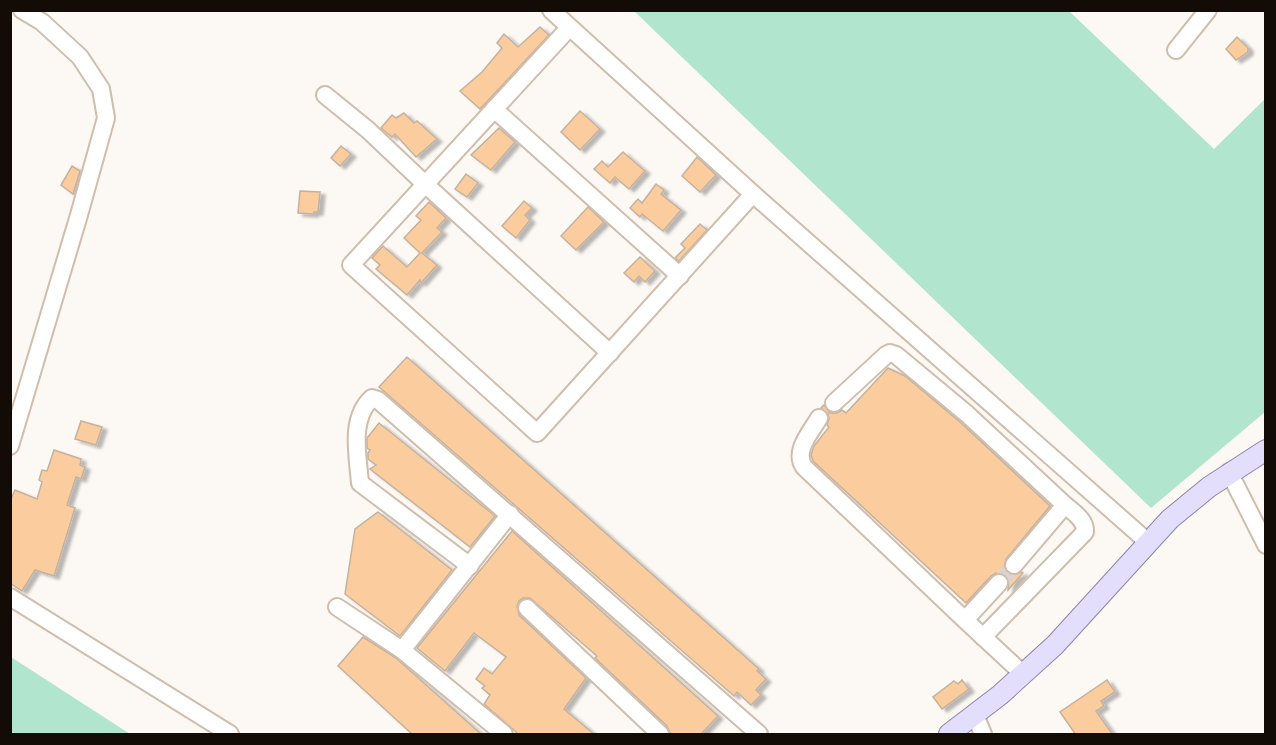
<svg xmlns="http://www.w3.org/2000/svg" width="1276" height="745" viewBox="0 0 1276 745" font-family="Montserrat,sans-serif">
<defs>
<filter id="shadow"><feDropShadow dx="5" dy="3" stdDeviation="1.5" flood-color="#0004"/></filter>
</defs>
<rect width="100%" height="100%" fill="#fcf8f4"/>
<g fill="#b2e5cd">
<path d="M634 11H1069L1214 149 1265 99V412L1151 508Z"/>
<path d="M10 657H11L130 734H11Z"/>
</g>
<g fill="#fbcd9e" stroke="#c4b29f" stroke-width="1.5" filter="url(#shadow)">
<path d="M540 27 549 35 480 109 460 91 482 72 502 48 497 43 504 34 518 47Z"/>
<path d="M1237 37 1248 48V52L1236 60 1226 49Z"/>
<path d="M580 111 600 129 580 150 561 132Z"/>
<path d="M404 113 414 123 417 121 437 139 416 157 395 134 392 137 381 128 392 115 396 118Z"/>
<path d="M499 128 515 142 491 170 471 155Z"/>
<path d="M341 146 351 154 340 166 331 158Z"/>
<path d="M623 152 645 171 629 189 615 177 610 183 594 169 602 161 608 167Z"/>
<path d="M697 157 716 175 700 192 682 176Z"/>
<path d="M72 166 80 171 73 194 61 185Z"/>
<path d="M466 174 478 183 467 197 455 189Z"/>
<path d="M656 184 664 190 661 194 681 210 663 231 642 214 640 217 630 208 638 199 642 203Z"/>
<path d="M300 191 320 192 318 212H314L313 214 298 213Z"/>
<path d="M524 201 532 208 525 215 530 220 516 238 502 226Z"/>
<path d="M429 202 446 218 437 228 442 232 422 253 437 265 421 283 420 280 407 295 376 269 380 265 372 258 383 246 407 267 420 253 404 238 421 220 416 216Z"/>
<path d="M588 207 604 222 576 250 561 236Z"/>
<path d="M700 224 707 230 679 261 675 258 685 248 681 244Z"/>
<path d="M640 257 655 271 645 282 639 276 634 282 624 273Z"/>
<path d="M407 357 759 669 757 671 766 679 756 690 761 695 751 705 737 692 734 696 379 387Z"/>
<path d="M888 368 905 376 960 422 1050 506 1006 559 1004 568 1008 573 1013 575 1022 572 1023 573 1008 590 1009 580 1006 576 996 573 991 576 966 603 813 461 811 455 814 446 829 427 827 425 829 419 828 414 821 408 824 405 830 413H837L842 410 846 413Z"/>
<path d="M81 421 102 427 96 445 75 439Z"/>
<path d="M379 423 495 516 470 547 370 469 376 465 368 459V453L370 450 367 448V438Z"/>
<path d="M54 450 81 459 80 465 85 467 81 479 76 477 67 505 75 508 54 576 35 570 22 591 10 583V501L15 490 37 499 42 482 39 480 42 470 47 471Z"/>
<path d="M378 512 452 570 400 636 345 594 355 529Z"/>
<path d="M512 531 718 716 700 735H671L667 726 595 658 597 656 530 598H523L519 601 517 606 519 615 586 678 564 709 595 735H519L514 730 484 704 490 695 482 688 485 686 476 679 484 668 492 674 506 657 474 633 445 671 417 648Z"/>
<path d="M363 637 396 658 482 735H413L338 666Z"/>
<path d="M962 680 969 689 942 709 933 697 954 681 958 684Z"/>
<path d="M1107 680 1115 692 1101 701 1104 706 1096 711 1113 735H1076L1060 712Z"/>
</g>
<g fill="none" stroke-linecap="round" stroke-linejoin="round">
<path stroke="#d9d4d0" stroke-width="16" stroke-dasharray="16 8" stroke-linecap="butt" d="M999 583 1014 565"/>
<g stroke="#d0bdab" stroke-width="20">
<g id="minor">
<path d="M551 10 753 194 1149 543"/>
<path d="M569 28 351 265 537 433 753 194"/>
<path d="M1176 50 1208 10"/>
<path d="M325 95 368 130 425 184 610 353"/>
<path d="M494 109 680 276"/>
<path d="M834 403 886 355 890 353 896 355 967 414 1065 505 1014 565"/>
<path d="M819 418C811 432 793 451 804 467L965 620 999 583"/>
<path d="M10 446 79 215 106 118 101 89 80 57 42 22 22 10"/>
<path d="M1229 472 1266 545"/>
<path d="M470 566 360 483C358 456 349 419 372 398L378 400 759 734"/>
<path d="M10 597 230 734"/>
<path d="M337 607 402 650 504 734"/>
<path d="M527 608 660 734"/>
<path d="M965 620 1023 674"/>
<path d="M983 637 1085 532C1086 520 1073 512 1065 505"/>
<path d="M402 650 510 514"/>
<path d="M975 715 983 734"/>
</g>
</g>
<g stroke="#8c86a5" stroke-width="22">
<path id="major" d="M949 734 1000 695 1055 645 1170 519 1209 487 1266 450"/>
</g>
<use href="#minor" stroke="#fff" stroke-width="16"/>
<use href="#major" stroke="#e2defc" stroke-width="20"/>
</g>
<rect width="1276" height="745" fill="none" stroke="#120b06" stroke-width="24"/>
</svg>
